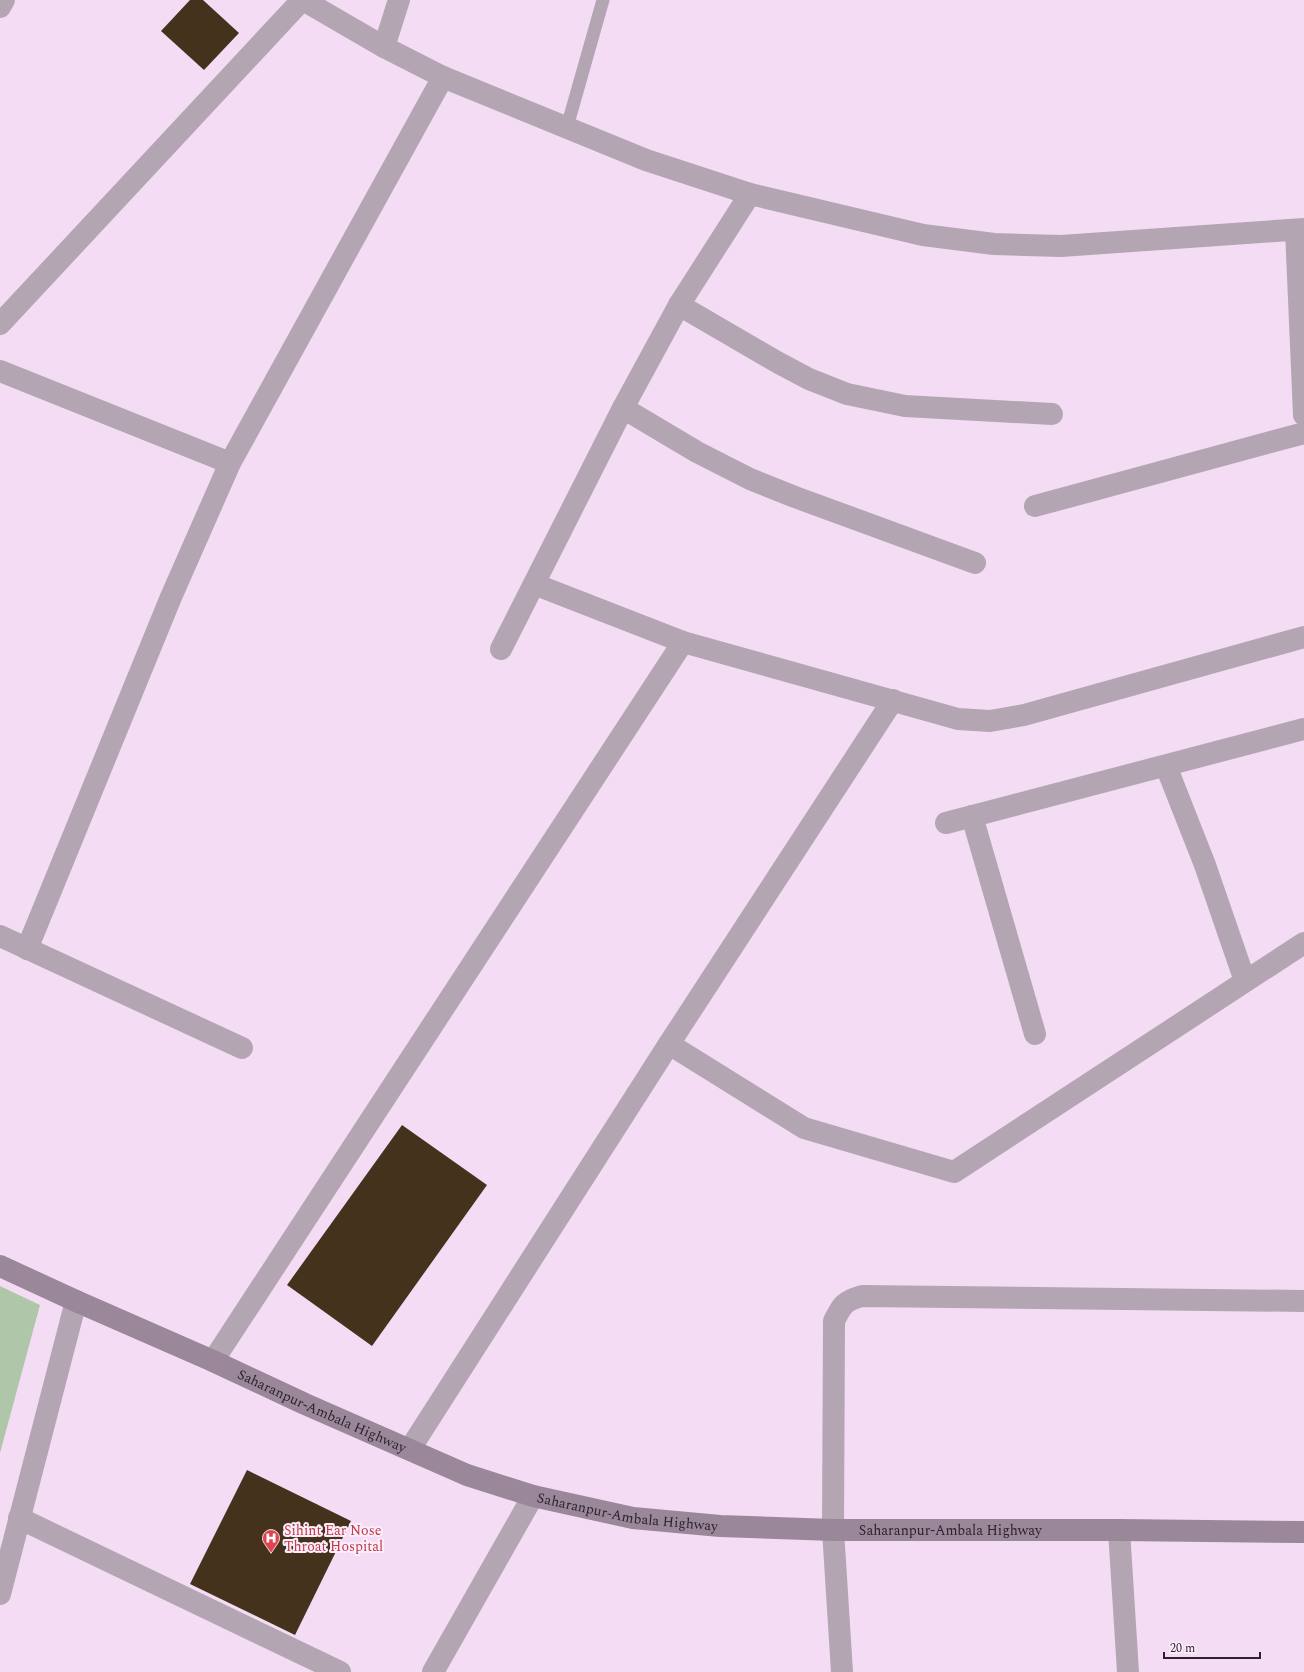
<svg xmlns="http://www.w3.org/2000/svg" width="1304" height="1672" viewBox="0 0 1304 1672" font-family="Spectral,serif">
<rect width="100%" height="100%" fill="#f5dcf5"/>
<path fill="#afc7a8" d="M0 1286 40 1305 0 1453Z"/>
<g fill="#45321d">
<path d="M190 0H203L239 33 204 70 161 31Z"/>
<path d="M402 1125 487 1185 372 1346 287 1285Z"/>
<path d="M247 1470 351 1521 295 1635 190 1584Z"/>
</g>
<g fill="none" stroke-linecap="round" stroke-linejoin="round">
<path stroke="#b3a6b2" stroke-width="13" d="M567 127 603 0"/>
<g stroke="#b3a6b2" stroke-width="22">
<path d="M303 0 384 47 443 77 646 160 750 194 923 235 994 244 1061 246 1304 229"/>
<path d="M0 7 4 0"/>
<path d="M384 47 399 0"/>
<path d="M1296 230 1304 415"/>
<path d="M679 305 777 362 809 379 847 394 905 406 1052 414"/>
<path d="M0 324 302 0"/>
<path d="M0 371 230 463"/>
<path d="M623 408 697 452 750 479 795 497 975 563"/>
<path d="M1035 506 1304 433"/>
<path d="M534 584 683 642"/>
<path d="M501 649 623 408 679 305 750 194"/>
<path d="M1166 766 1205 865 1245 981"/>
<path d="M972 816 1035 1034"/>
<path d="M946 823 1304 729"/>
<path d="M0 936 242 1048"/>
<path d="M27 949 171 597 230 463 443 77"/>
<path d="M669 1044 804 1128 954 1172 1304 943"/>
<path d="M213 1361 683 642 958 719 990 721 1024 715 1304 637"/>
<path d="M410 1449 669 1044 893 700"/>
<path d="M19 1518 340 1672"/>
<path d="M1119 1530 1128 1672"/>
<path d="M0 1594 76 1301"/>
<path d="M433 1672 533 1496"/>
<path d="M842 1672 833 1530 834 1321C842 1305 844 1301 862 1296L1304 1301"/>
</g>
<path stroke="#9a8799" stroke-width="22" id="s1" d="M0 1266 76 1301 213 1361 305 1404 467 1475 533 1496 633 1518 720 1526 833 1530H1119L1304 1532"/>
</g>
<defs>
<g id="hospital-pin" transform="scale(0.9)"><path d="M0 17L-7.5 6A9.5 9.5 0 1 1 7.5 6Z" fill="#e0444e" stroke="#fcedfc"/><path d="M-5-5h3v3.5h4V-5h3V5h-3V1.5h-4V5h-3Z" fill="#fff"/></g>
</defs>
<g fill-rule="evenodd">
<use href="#hospital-pin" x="271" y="1538"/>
</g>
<g text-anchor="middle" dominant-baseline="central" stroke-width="4" stroke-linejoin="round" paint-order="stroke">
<g font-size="14" fill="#2b222b" stroke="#fcedfc">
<text stroke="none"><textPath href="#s1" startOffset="353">Saharanpur-Ambala Highway</textPath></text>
<text stroke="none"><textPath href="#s1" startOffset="677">Saharanpur-Ambala Highway</textPath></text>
<text stroke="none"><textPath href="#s1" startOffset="1001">Saharanpur-Ambala Highway</textPath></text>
</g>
<g font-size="14" fill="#be3a42" stroke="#fcedfc" text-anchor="start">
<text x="284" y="1530">Sihint Ear Nose<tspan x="284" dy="16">Throat Hospital</tspan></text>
</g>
</g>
<path d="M1164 1652v6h96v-6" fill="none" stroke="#2b222b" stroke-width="2"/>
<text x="1170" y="1652" font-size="12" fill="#2b222b" stroke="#fcedfc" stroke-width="3" paint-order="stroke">20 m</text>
</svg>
